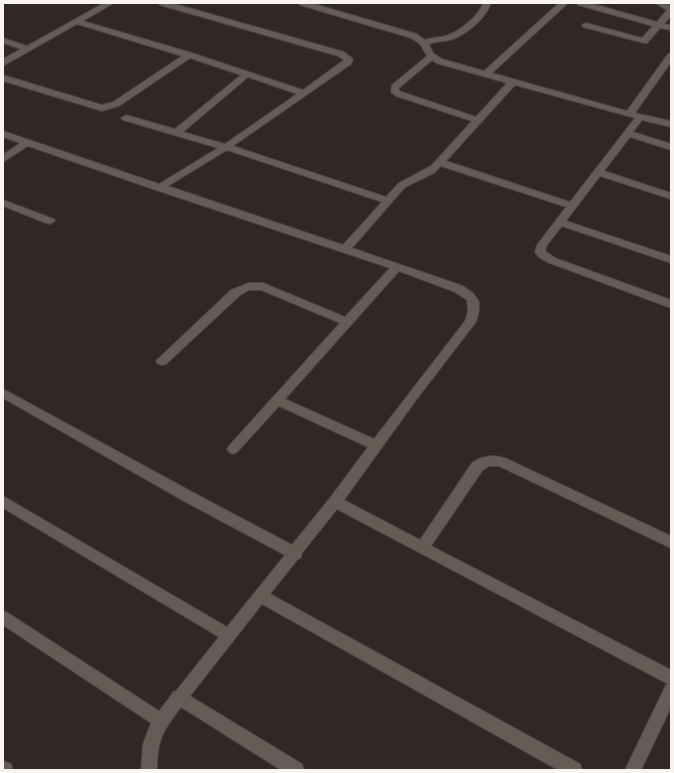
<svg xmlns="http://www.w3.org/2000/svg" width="674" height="773" viewBox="0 0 674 773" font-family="'Sofia Sans Condensed',sans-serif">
<rect width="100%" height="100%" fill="#312825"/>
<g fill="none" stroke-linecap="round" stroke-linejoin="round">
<g stroke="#4a4340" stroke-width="2">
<g id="minor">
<path d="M104 3H114L83 21 192 53 303 90 344 60 338 56 160 5 159 3H172L344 52 353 59 351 64 233 146 386 197 399 183 431 166 472 121 396 96 391 92 392 85 427 56 420 44 411 38 300 5 299 3H311L417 34 425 40C432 37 440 38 448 35 460 31 479 16 483 3H491C486 18 467 34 453 39 445 42 436 41 429 44L433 53 442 59 484 71 559 3H568L492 73 627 111 668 54 671 53V62L635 113 671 121V127L642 120 633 132 671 144V150L630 137 604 171 671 193V199L600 176 566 221 671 256V263L562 226 547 245 545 251 555 258 671 300V308L547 262 540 258 535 252 537 245 566 207 441 166 434 173 405 187 352 248 463 286 473 293 479 302V311L476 322 416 400 344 500 420 540 472 463C483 455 494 454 507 459L671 536V548L499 466H489L482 471 431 546 671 670V707L641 770H625L666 685 668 684 337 509 302 553 301 558 298 559 270 594 580 764 582 770H558L262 604 190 696 302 764 304 770H281L181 707C163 731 157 739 157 770H141L143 744 151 723 3 625V611L8 613 159 711 170 697 173 692 176 691 219 637 3 508V496L227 627 285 555 182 500 3 398V389L192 492 292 545 330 498 368 447 279 406 237 452 233 454 229 452 227 449 229 446 340 323 261 290H249L239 296 166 364 162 365 158 364 156 361 231 290 249 283H263L345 317 390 268 156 190 28 146 3 162V155L20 143 3 137V131L159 184 218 148 123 120 121 118 126 115 175 129 241 75 190 58 119 106 102 111 3 81V75L102 105 113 102 182 56 77 24 3 66V59L21 49 3 43V38L27 46ZM432 60 436 63 507 83 476 117 399 91V88ZM248 77 297 94 225 144 183 132ZM515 85 635 118 570 202 446 161ZM227 150 382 202 343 245 168 186ZM399 271 455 292 467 300 468 311 465 321 374 439 285 399Z"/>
<path d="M577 3H590L657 22 667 10 655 3H665L671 6V16L664 24 671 25V30L660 28 647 43H644L583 27 582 25 586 23 642 38 653 26 578 5Z"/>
<path d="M3 200 54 219 55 221 50 224 46 223 3 206Z"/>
<path d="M3 761 11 764 13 770H3Z"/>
</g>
</g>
<use href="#minor" fill="#655b57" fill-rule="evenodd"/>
</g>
<rect width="674" height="773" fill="none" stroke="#f9f3f1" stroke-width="8"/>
</svg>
